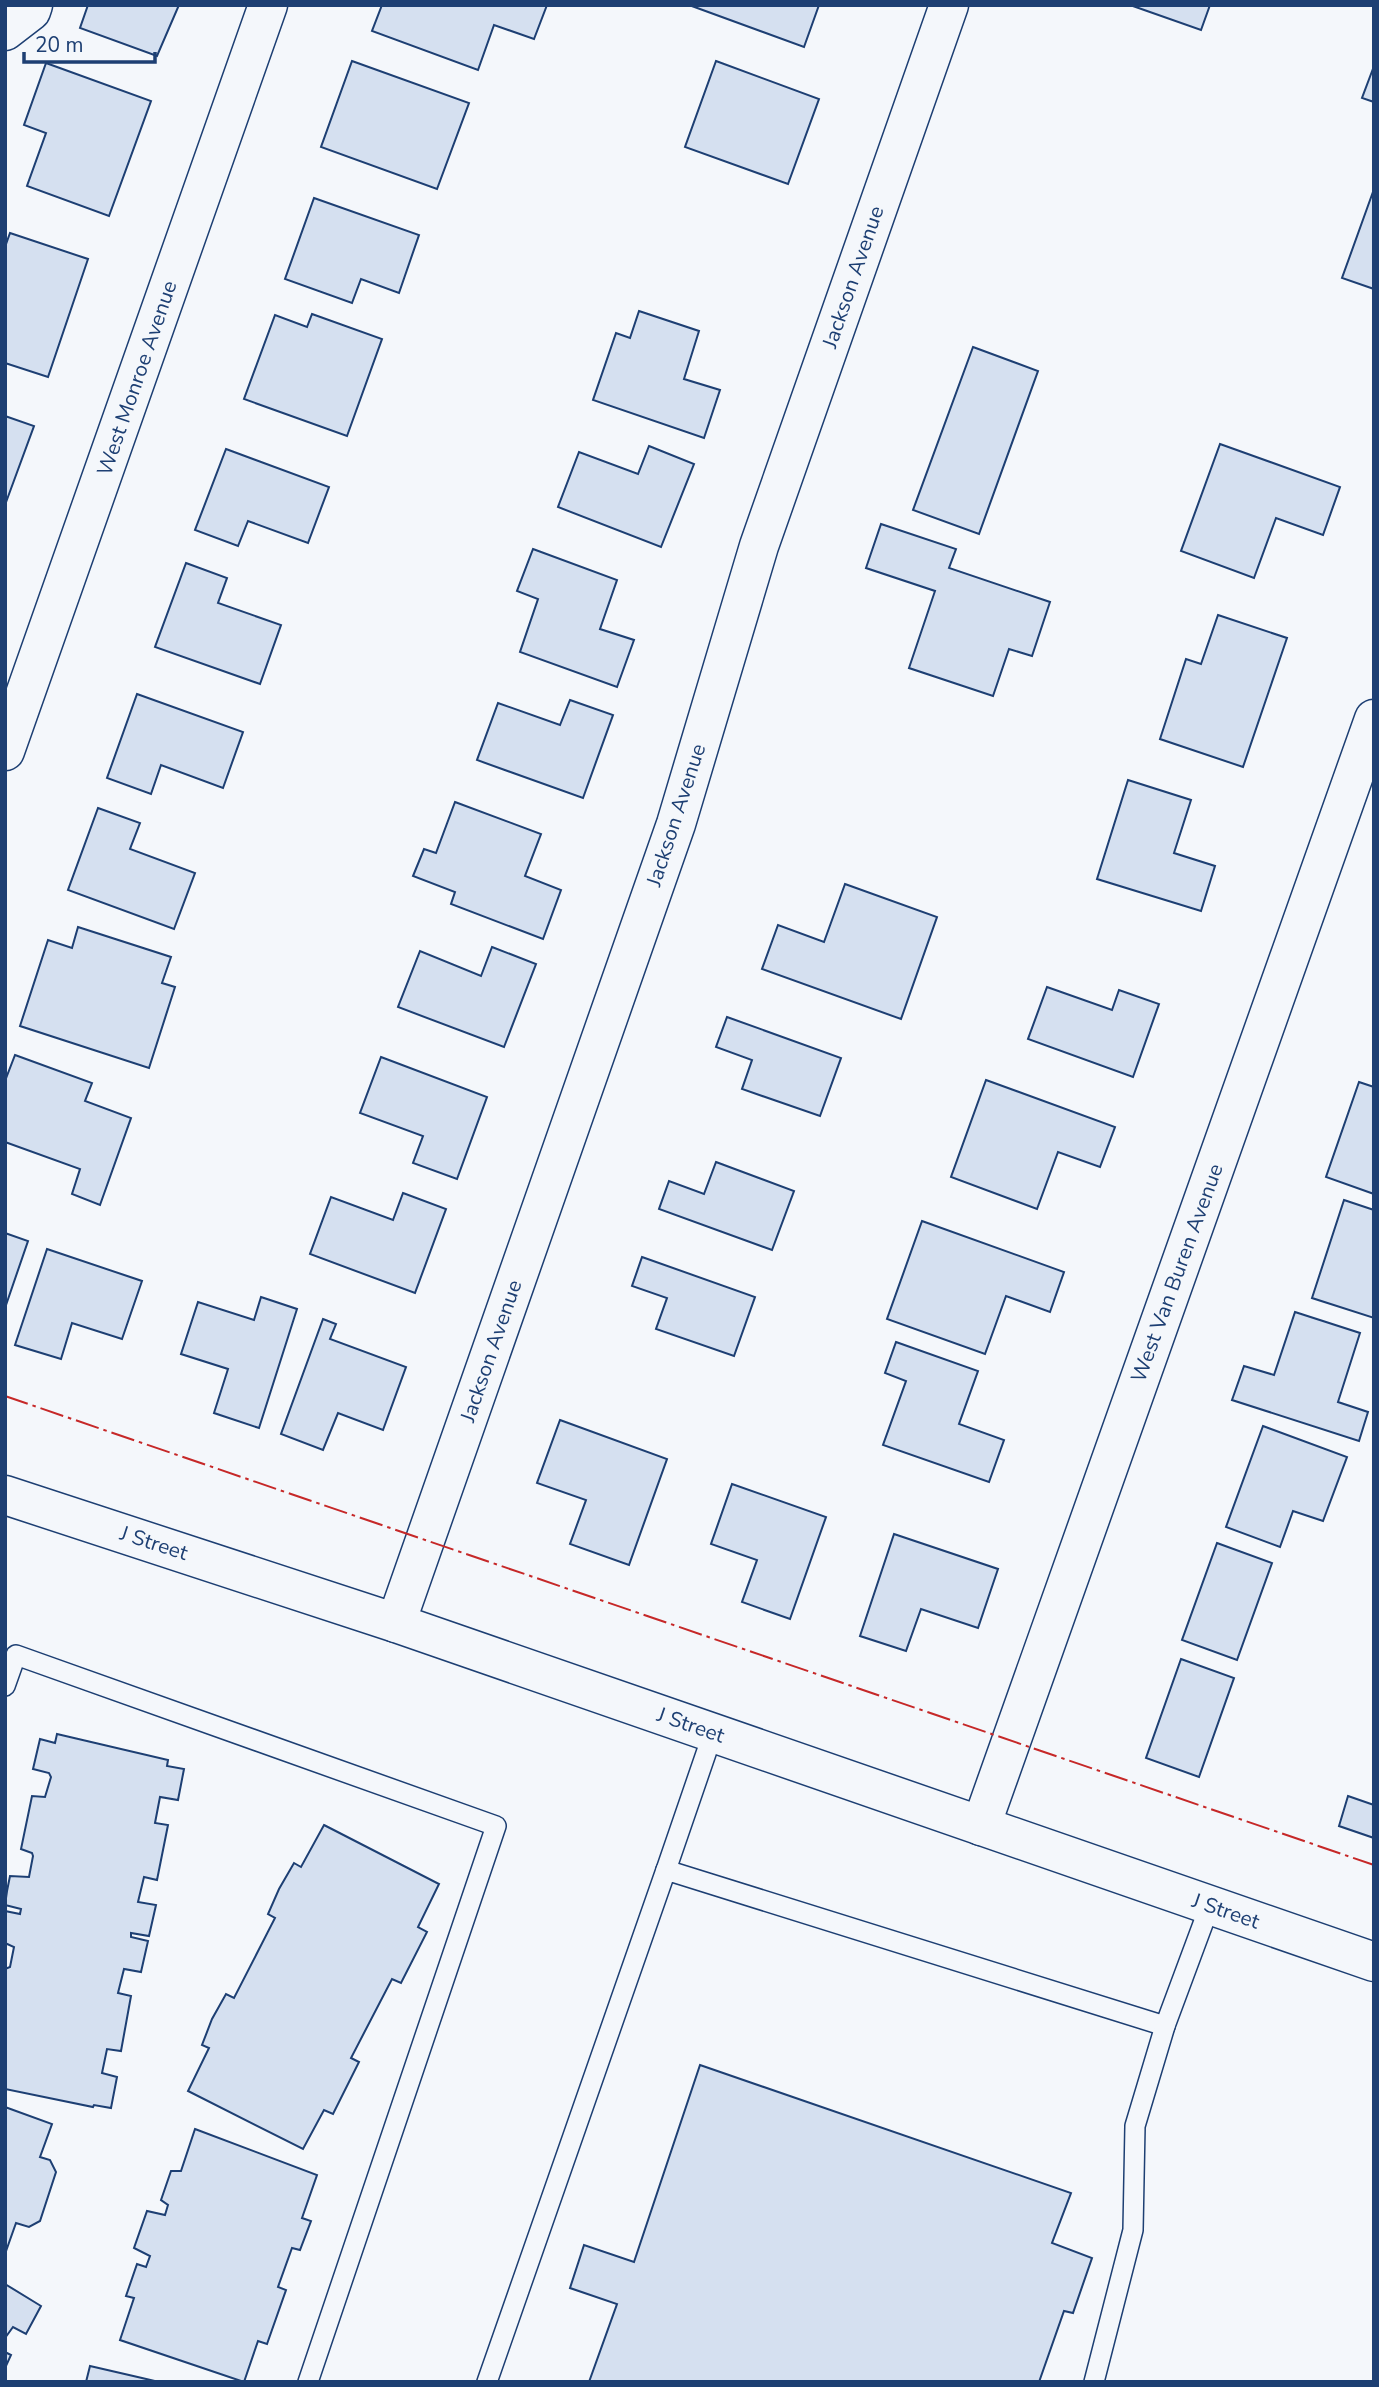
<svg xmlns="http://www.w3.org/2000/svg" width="1379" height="2387" viewBox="0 0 1379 2387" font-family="'Nunito Sans',sans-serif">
<rect width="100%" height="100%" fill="#f4f7fb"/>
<g fill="#d5e0f0" stroke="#1d3f73" stroke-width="2">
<path d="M88 5H179L157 56 80 28Z"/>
<path d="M382 5H547L534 39 494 25 478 70 372 31Z"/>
<path d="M689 5H819L804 47Z"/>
<path d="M1130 5H1210L1201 30Z"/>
<path d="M352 61 469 103 437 189 321 147Z"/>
<path d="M716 61 819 99 788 184 685 147Z"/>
<path d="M46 63 151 101 109 216 27 186 46 133 24 125Z"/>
<path d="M1374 66V102L1362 98Z"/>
<path d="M1374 189V289L1342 278Z"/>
<path d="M314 198 419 235 399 293 361 279 352 303 285 279Z"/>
<path d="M10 233 88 259 48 377 5 363V247Z"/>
<path d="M639 311 699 331 684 379 720 390 704 438 593 400 616 333 630 338Z"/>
<path d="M312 314 382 339 347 436 244 399 275 315 307 327Z"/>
<path d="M973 347 1038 371 979 534 913 510Z"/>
<path d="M5 416 34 426 5 505Z"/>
<path d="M1220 444 1340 487 1323 535 1276 518 1254 578 1181 551Z"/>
<path d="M649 446 694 464 661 547 558 507 579 452 638 474Z"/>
<path d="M226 449 329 487 308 543 248 521 238 546 195 530Z"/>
<path d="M881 524 956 549 949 568 1050 602 1032 656 1009 649 993 696 909 668 935 591 866 568Z"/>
<path d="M533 549 617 580 600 629 634 640 617 687 520 652 538 599 517 591Z"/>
<path d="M186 563 227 578 218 603 281 625 260 684 155 647Z"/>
<path d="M1218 615 1287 638 1243 767 1160 739 1186 659 1201 664Z"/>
<path d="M137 694 243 732 223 788 161 765 151 794 107 778Z"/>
<path d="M570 700 613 715 583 798 477 760 498 703 560 725Z"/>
<path d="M1128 780 1191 800 1174 853 1215 866 1201 911 1097 879Z"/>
<path d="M455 802 541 834 525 876 561 890 543 939 451 904 455 892 413 876 424 849 436 853Z"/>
<path d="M98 808 140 823 130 849 195 873 174 929 68 890Z"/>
<path d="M845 884 937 917 901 1019 762 969 778 925 824 942Z"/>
<path d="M78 927 171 957 162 983 175 987 149 1068 20 1026 48 940 72 948Z"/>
<path d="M492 947 536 964 504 1047 398 1007 420 951 481 976Z"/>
<path d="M1047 987 1112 1010 1119 990 1159 1004 1133 1077 1028 1039Z"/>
<path d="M727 1017 841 1058 820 1116 742 1089 752 1060 716 1047Z"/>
<path d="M15 1055 92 1083 85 1101 131 1118 100 1205 72 1194 80 1169 5 1142V1081Z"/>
<path d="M381 1057 487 1097 457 1179 413 1163 423 1136 360 1113Z"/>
<path d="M986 1080 1115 1127 1100 1167 1058 1152 1037 1209 951 1177Z"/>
<path d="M1359 1082 1374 1087V1194L1326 1177Z"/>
<path d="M716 1162 794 1191 772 1250 659 1209 669 1181 704 1194Z"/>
<path d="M403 1193 446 1209 415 1293 310 1254 331 1197 393 1220Z"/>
<path d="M1344 1200 1374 1210V1318L1312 1298Z"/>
<path d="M922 1221 1064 1272 1050 1312 1006 1296 985 1354 887 1319Z"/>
<path d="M5 1233 28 1241 5 1308Z"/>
<path d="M47 1249 142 1281 122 1339 72 1323 61 1359 15 1345Z"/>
<path d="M642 1257 755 1297 734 1356 656 1329 667 1298 632 1286Z"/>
<path d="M261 1297 297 1309 259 1428 214 1413 228 1369 181 1354 198 1302 254 1320Z"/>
<path d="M1295 1312 1360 1333 1338 1402 1368 1412 1359 1441 1232 1400 1244 1366 1274 1375Z"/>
<path d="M323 1319 336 1324 330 1339 406 1367 383 1430 338 1413 323 1450 281 1434Z"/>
<path d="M896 1342 978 1371 959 1424 1004 1440 989 1482 883 1445 906 1381 885 1373Z"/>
<path d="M560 1420 667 1459 629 1565 570 1544 586 1500 537 1483Z"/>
<path d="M1263 1426 1347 1457 1323 1521 1293 1511 1280 1547 1226 1527Z"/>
<path d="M732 1484 826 1517 790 1619 742 1602 757 1560 711 1544Z"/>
<path d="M894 1534 998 1569 978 1628 921 1609 906 1651 860 1636Z"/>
<path d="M1217 1543 1272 1563 1237 1660 1182 1640Z"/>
<path d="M1181 1659 1234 1678 1199 1777 1146 1758Z"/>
<path d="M57 1734 168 1760 167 1766 184 1769 178 1800 160 1797 155 1823 168 1825 157 1880 144 1877 138 1902 156 1905 149 1936 131 1933V1937L148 1941 141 1972 124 1969 118 1993 131 1996 121 2051 107 2049 102 2073 117 2077 111 2108 94 2105 93 2107 5 2089V1969L10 1967 14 1947 5 1943V1911L20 1914 21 1909 5 1905 7 1891 10 1876 29 1877 33 1856 32 1853 21 1849 32 1796 45 1797 51 1777 49 1773 33 1769 40 1739 55 1743Z"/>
<path d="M1348 1796 1374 1805V1838L1339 1826Z"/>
<path d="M324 1825 439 1884 418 1927 427 1932 401 1983 392 1979 351 2058 359 2062 333 2114 324 2110 303 2149 188 2091 209 2048 202 2045 212 2019 226 1994 234 1998 275 1918 268 1914 279 1889 294 1863 301 1867Z"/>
<path d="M700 2065 1071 2193 1052 2243 1092 2258 1073 2313 1064 2311 1039 2382H589L617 2304 570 2288 584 2245 634 2262Z"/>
<path d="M5 2107 52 2124 40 2157 50 2160 56 2172 40 2221 29 2227 16 2223 5 2254Z"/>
<path d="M195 2129 317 2175 302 2218 311 2221 300 2250 292 2248 278 2287 286 2290 267 2344 258 2341 244 2382 120 2340 134 2298 126 2296 137 2264 146 2267 150 2256 134 2248 147 2211 165 2215 168 2205 161 2200 171 2171H181Z"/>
<path d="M5 2284 41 2306 26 2334 13 2327 5 2338Z"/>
<path d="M5 2352 11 2355 5 2368Z"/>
<path d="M90 2366 142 2378 159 2382H86Z"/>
</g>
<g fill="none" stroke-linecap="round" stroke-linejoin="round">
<g stroke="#1d3f73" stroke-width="22">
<g id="lane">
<path d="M5 1686 16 1655 496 1826 308 2382"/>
<path d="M666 1870 713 1733"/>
<path d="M487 2382 666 1870 1165 2026"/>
<path d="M1094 2382 1133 2230 1135 2126 1165 2026 1210 1905"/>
</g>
</g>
<g stroke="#1d3f73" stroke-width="41">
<g id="street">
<path d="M5 31 31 11 33 5"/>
<path d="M5 751 268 5"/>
<path d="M396 1623 676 824 759 546 949 5"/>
<path d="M981 1826 1374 719"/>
</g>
</g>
<g stroke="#1d3f73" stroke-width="41">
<path id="secondary" d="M5 1495 396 1623 1374 1962"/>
</g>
<use href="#lane" stroke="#f4f7fb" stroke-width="19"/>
<use href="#street" stroke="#f4f7fb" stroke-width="38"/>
<use href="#secondary" stroke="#f4f7fb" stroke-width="38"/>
<path stroke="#c62828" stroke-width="2" stroke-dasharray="24 5 3.5 5" stroke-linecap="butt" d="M5 1396 1374 1865"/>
</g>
<g text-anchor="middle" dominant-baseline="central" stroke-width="5" stroke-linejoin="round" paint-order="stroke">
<g font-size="21" fill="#1d3f73" stroke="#f4f7fb">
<text transform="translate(853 277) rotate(-71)">Jackson Avenue</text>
<text transform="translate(137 378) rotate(-71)">West Monroe Avenue</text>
<text transform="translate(676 815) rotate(-72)">Jackson Avenue</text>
<text transform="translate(1177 1273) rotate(-70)">West Van Buren Avenue</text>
<text transform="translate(491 1351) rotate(-71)">Jackson Avenue</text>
<text transform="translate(154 1543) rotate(18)">J Street</text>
<text transform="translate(691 1725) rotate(19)">J Street</text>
<text transform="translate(1226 1911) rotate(19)">J Street</text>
</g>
</g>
<rect width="1379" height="2387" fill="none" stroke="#1d3f73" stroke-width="14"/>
<path d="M24 52v10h131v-10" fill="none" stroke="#1d3f73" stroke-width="3.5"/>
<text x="35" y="52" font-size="21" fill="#1d3f73" stroke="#f4f7fb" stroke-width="5" paint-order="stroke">20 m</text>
</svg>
